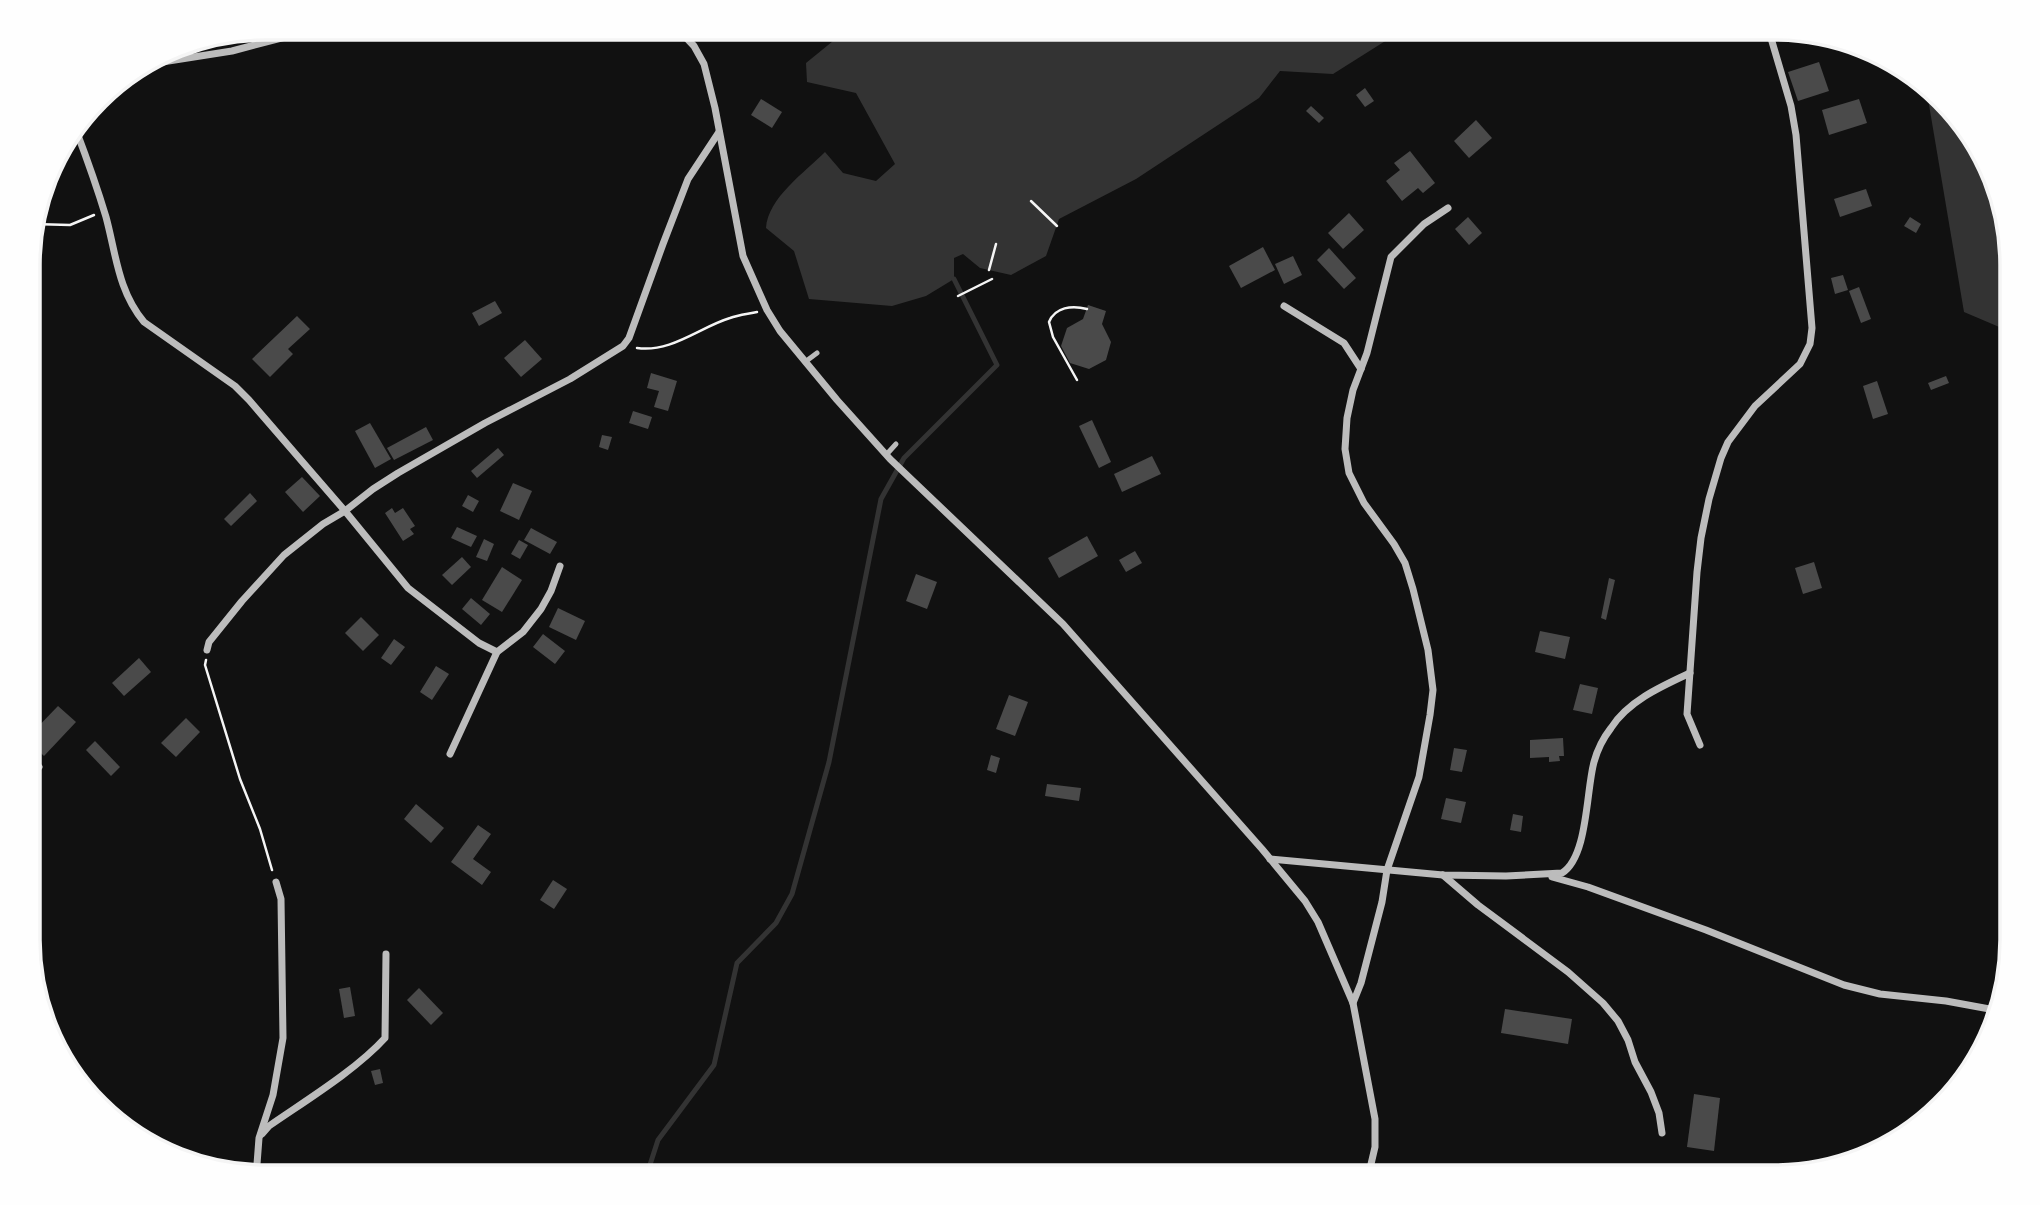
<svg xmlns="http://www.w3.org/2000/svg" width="2040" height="1205" viewBox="0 0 2040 1205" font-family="Roboto,sans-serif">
<rect width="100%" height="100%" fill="#111"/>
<g fill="#333">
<path d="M849 28H1403L1398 33 1333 74 1280 71 1259 98 1136 179 1059 219 1046 256 1011 275 980 268 963 254 954 258V279L926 296 892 306 809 299 794 251 766 228C768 198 804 173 825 152L843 173 876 181 895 164 856 93 807 82 806 63Z"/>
<path d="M1927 93 1980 146 2011 249V332L1964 312Z"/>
</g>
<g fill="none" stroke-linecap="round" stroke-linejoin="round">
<path stroke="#333" stroke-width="5" d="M646 1177 658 1140 714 1065 737 963 776 923 792 894 829 762 881 499 904 458 997 365 954 279"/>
</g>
<g fill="#4a4a4a">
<path d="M1819 62 1829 91 1798 101 1788 72Z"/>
<path d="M1365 88 1374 101 1365 107 1356 95Z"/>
<path d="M761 99 782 112 772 128 751 115Z"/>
<path d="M1859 99 1867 123 1829 135 1822 110Z"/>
<path d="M1311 106 1324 118 1319 123 1306 111Z"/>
<path d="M1476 120 1492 138 1469 158 1454 141Z"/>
<path d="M1410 151 1435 183 1423 193 1418 188 1402 201 1386 181 1400 170 1394 163Z"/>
<path d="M1866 189 1872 206 1840 217 1834 199Z"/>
<path d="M1349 213 1364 230 1343 249 1328 233Z"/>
<path d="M1468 217 1482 233 1469 245 1455 229Z"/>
<path d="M1910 217 1921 224 1916 233 1904 226Z"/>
<path d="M1263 247 1275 270 1241 288 1229 266Z"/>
<path d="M1329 248 1356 278 1344 289 1317 260Z"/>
<path d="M1293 256 1302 275 1284 284 1275 264Z"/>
<path d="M1843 275 1848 290 1835 294 1831 278Z"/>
<path d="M1859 287 1871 319 1861 323 1849 291Z"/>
<path d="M495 301 502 313 479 326 472 313Z"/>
<path d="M1088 305 1106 311 1102 324 1111 342 1106 360 1089 369 1070 363 1061 346 1067 328 1083 319Z"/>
<path d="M297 316 310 329 288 349 293 354 270 377 252 359Z"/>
<path d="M525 340 542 359 521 377 504 358Z"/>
<path d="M651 373 677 381 668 411 654 407 659 391 647 388Z"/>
<path d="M1946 376 1949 383 1931 390 1928 383Z"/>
<path d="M1877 381 1888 414 1873 419 1863 386Z"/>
<path d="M633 411 652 417 648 429 629 423Z"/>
<path d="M1092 420 1111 462 1099 468 1079 426Z"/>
<path d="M370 423 391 459 375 468 355 431Z"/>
<path d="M426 427 433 440 394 460 387 448Z"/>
<path d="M602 435 612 437 608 450 599 447Z"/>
<path d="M498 448 504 455 477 478 471 471Z"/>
<path d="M1152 456 1161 474 1122 492 1114 474Z"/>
<path d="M302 477 320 496 303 512 285 492Z"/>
<path d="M513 483 532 491 519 520 500 511Z"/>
<path d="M250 493 257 501 231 526 224 519Z"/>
<path d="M468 495 479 501 473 512 462 506Z"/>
<path d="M392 508 395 513 403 508 415 526 410 529 414 534 403 541 385 513Z"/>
<path d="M457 527 477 536 471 547 451 538Z"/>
<path d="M531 528 557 542 550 554 524 540Z"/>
<path d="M1087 536 1098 556 1059 578 1048 558Z"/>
<path d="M484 539 494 544 487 561 476 557Z"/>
<path d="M519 540 528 545 520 559 511 554Z"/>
<path d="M1135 551 1142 563 1126 572 1119 560Z"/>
<path d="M462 557 471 567 452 585 442 575Z"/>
<path d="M1814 562 1822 588 1803 594 1795 568Z"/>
<path d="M502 567 522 580 502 612 482 600Z"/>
<path d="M916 574 937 582 927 609 906 601Z"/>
<path d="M1609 578 1615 580 1606 620 1601 618Z"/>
<path d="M471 598 490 614 481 625 462 609Z"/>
<path d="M558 608 585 621 576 640 549 627Z"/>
<path d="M361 617 379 635 363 651 345 633Z"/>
<path d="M1540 631 1570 637 1565 659 1535 652Z"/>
<path d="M543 634 565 651 555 664 533 647Z"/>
<path d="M394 639 405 647 391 665 381 658Z"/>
<path d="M139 658 151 672 124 696 112 683Z"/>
<path d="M436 666 449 674 432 700 420 692Z"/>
<path d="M1580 684 1598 688 1592 714 1573 710Z"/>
<path d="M1009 695 1028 702 1015 736 996 729Z"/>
<path d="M58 706 76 722 44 756 30 743V735Z"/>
<path d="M186 718 200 732 176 757 161 743Z"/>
<path d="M1563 738 1564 756H1559L1560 761 1549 762V757L1530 758V740Z"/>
<path d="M95 741 120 767 111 776 86 750Z"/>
<path d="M1454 748 1467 750 1462 772 1450 770Z"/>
<path d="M991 755 1000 758 996 773 987 770Z"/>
<path d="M1047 784 1081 788 1079 801 1045 796Z"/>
<path d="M1446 798 1466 802 1461 823 1441 819Z"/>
<path d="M416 804 444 828 431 843 404 819Z"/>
<path d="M1513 814 1523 816 1521 832 1510 830Z"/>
<path d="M478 825 491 834 473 859 491 872 482 885 451 862Z"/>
<path d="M553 880 567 889 554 909 540 900Z"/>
<path d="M350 987 355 1016 344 1018 339 989Z"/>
<path d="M419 988 443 1013 431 1025 407 1000Z"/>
<path d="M1505 1009 1572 1019 1568 1044 1501 1033Z"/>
<path d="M380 1069 383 1083 375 1085 371 1071Z"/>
<path d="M1694 1094 1720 1098 1714 1151 1687 1147Z"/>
</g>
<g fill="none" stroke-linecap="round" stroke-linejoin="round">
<g stroke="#f5f5f5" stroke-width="2.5">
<path d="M1031 201 1057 226"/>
<path d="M33 224 70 225 94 215"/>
<path d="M989 270 996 244"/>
<path d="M958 296 992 279"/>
<path d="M637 348C671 353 700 327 730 318 738 315 748 314 757 312"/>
<path d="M1077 380 1053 337 1049 322C1055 307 1072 305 1087 309"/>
<path d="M206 660 205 665 240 779 260 829 272 870"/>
</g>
<g stroke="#bcbcbc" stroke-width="5">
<path d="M805 362 817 353"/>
<path d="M886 455 896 444"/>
</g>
<g stroke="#bcbcbc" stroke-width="7">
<path d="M677 28 694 46 704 64 715 108 743 256 767 310 780 331 837 400 890 459 1063 624 1262 849 1305 901 1318 922 1353 1003 1375 1119V1147L1368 1177"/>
<path d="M143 65 232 51 320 28"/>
<path d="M76 130C87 159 97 187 106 217 116 254 118 291 144 322L235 386 249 400 345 511 408 588 479 643 497 652"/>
<path d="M1284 306 1344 343 1361 369"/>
<path d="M207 650 209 642 242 601 284 555 323 524 345 511 373 489 398 473 485 423 570 379 623 346 629 338 663 244 688 179 719 132"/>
<path d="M1700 745 1687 714 1697 572 1701 538 1709 499 1721 458 1728 442 1755 406 1800 364 1810 344 1812 328 1796 135 1791 106 1768 28"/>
<path d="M450 754 497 652 523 632 541 609 551 591 560 566"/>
<path d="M30 774 39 767"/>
<path d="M1270 859 1443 875 1506 876 1562 873C1588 857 1586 791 1594 762 1597 751 1604 737 1611 728 1628 701 1662 686 1690 673"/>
<path d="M1443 875 1478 905 1568 972 1603 1003 1618 1021 1628 1040 1635 1062 1651 1092 1659 1113 1662 1133"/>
<path d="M1552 877 1588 887 1706 930 1844 985 1880 994 1946 1001 1995 1010"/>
<path d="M1353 1003 1361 983 1382 902 1387 870 1419 777 1430 715 1433 690 1428 650 1413 589 1405 563 1394 544 1364 503 1349 473 1345 449 1347 418 1353 390 1367 353 1391 257 1424 224 1448 208"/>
<path d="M262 1134 269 1126C305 1101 356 1070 385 1038L386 954"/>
<path d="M254 1174 257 1164 259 1138 273 1095 283 1038 281 899 276 882"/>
</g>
</g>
<path d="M0 0H2040V1205H0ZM265 40H1775A225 225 0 0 1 2000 265V940A225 225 0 0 1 1775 1165H265A225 225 0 0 1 40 940V265A225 225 0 0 1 265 40Z" fill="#fefefe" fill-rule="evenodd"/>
<path fill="none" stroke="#f5f5f5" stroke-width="3.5" d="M265 40H1775A225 225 0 0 1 2000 265V940A225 225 0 0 1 1775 1165H265A225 225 0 0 1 40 940V265A225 225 0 0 1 265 40Z"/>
</svg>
